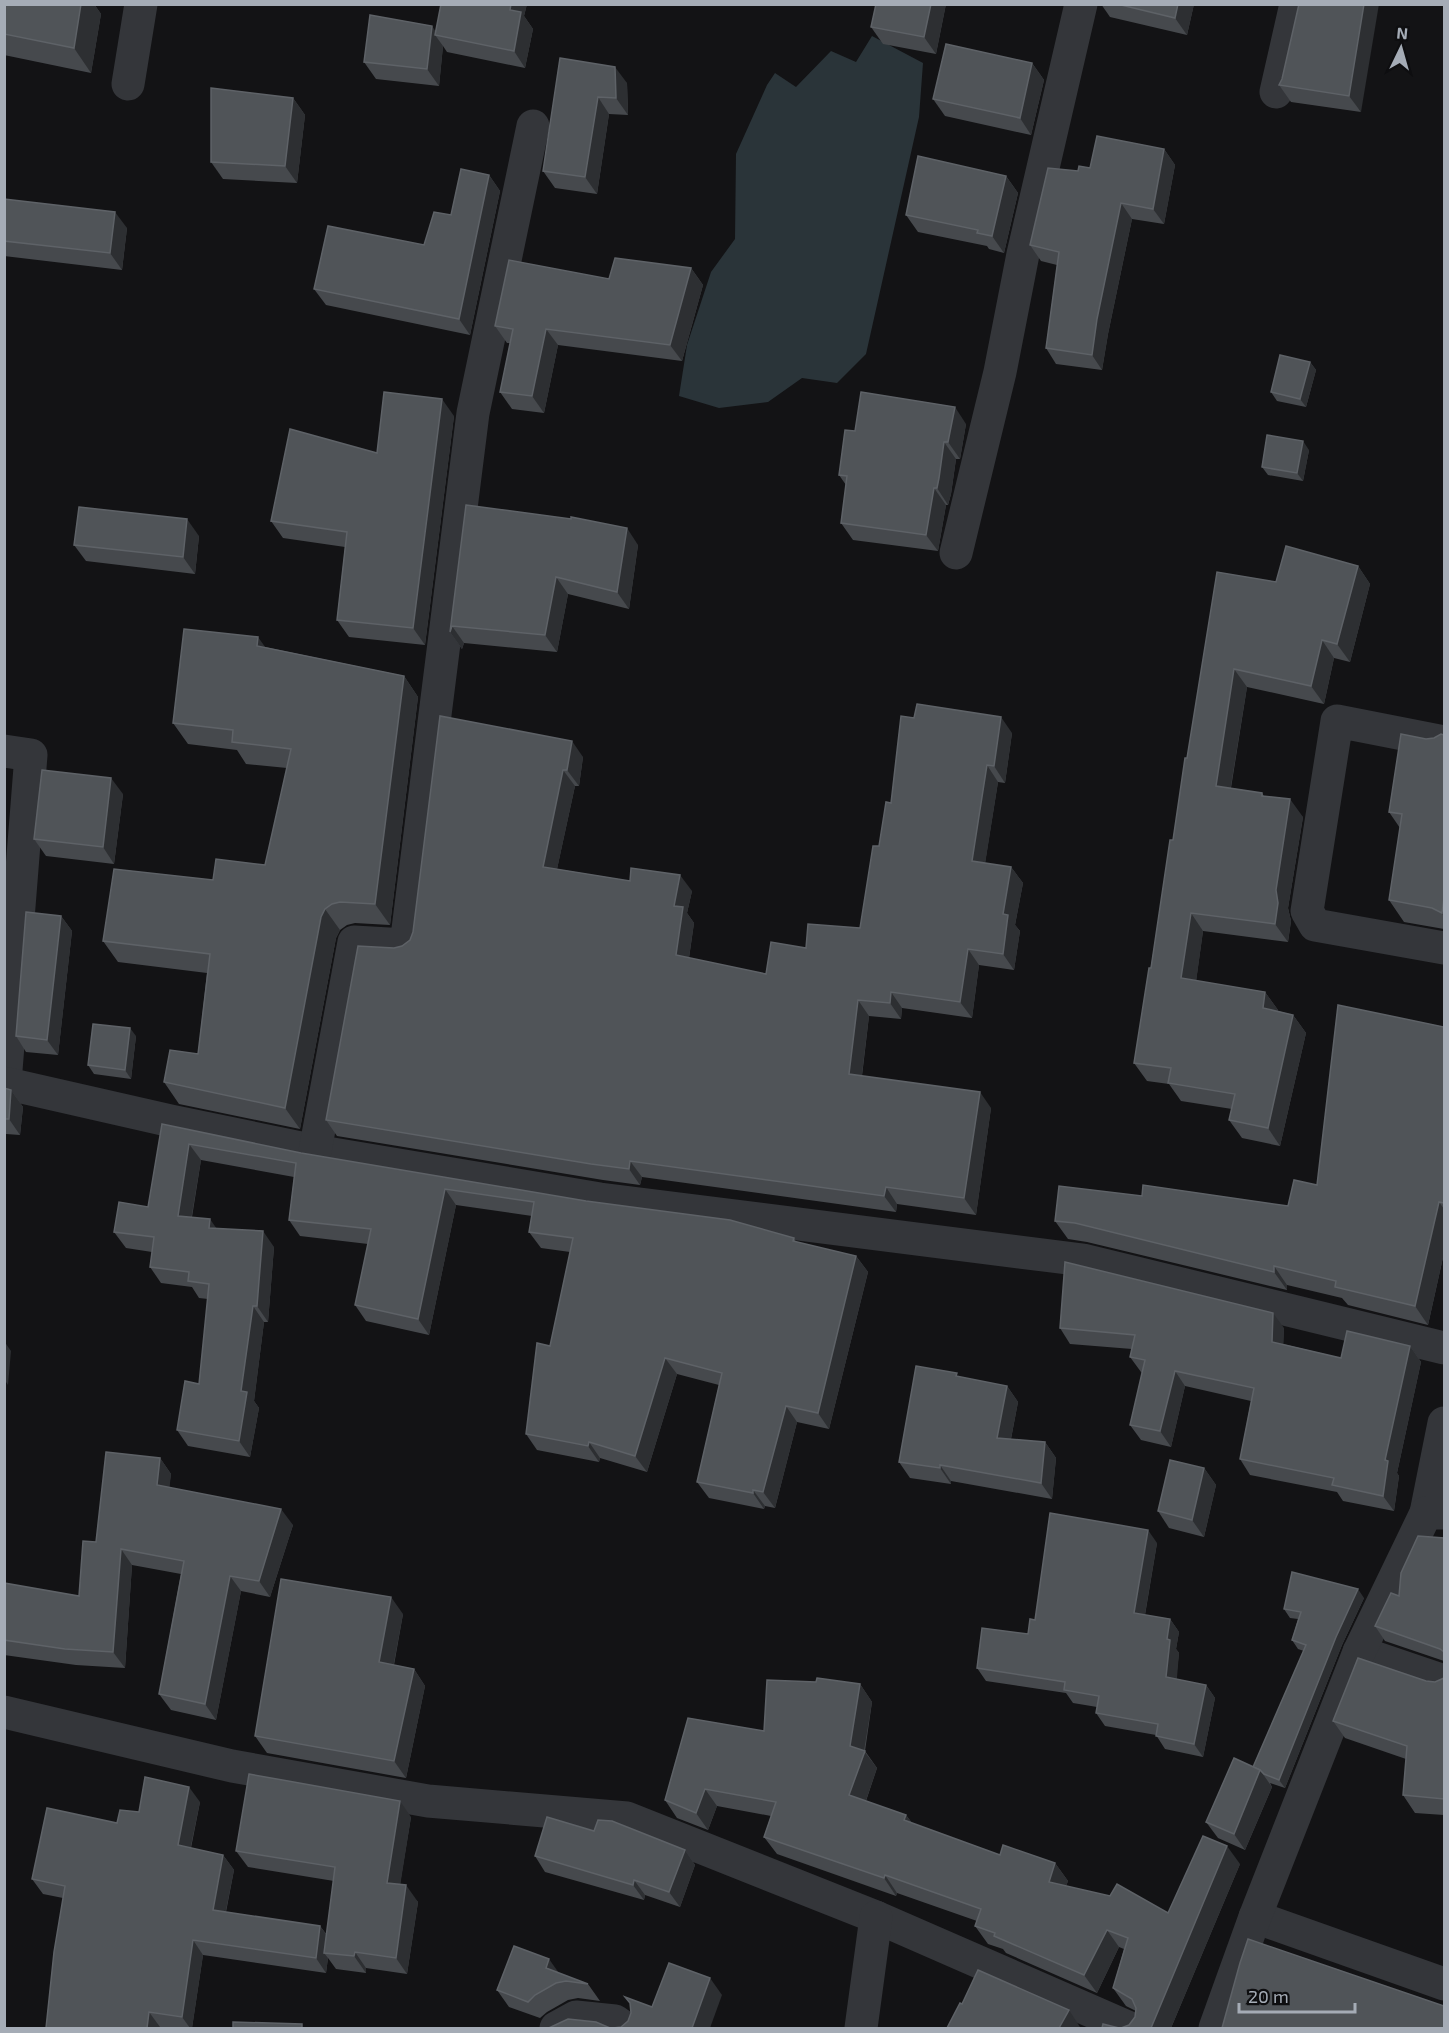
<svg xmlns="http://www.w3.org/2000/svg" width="1449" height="2033" viewBox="0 0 1449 2033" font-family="'Exo 2',sans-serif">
<rect width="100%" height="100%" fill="#131315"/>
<path fill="#2a3439" d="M872 36 923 63 919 117 866 354 837 383 802 378 768 402 719 408 679 396 687 345 711 272 735 239 736 154 767 85 775 73 796 87 831 51 856 62Z"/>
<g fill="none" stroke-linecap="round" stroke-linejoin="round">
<g stroke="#34363a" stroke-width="33">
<path d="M128 84 141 4"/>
<path d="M1276 92 1296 4"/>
<path d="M956 553 1000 372 1023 254 1081 4"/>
<path d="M1444 742 1337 721 1307 911 1315 925 1444 948"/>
<path d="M4 751 31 755 5 1083"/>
<path d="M4 1083 171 1121 315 1151 600 1199 1083 1260 1444 1348"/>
<path d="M315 1151 354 942 406 945 473 413 533 126"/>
<path d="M1426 1513 1444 1423"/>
<path d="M1359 1652 1444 1681"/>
<path d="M4 1712 232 1766 428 1801 627 1818 876 1917 1130 2028"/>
<path d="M1255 1917 1444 1984"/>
<path d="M556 2028 576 2017 615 2021 625 2028"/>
<path d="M861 2028 876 1917"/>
<path d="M1215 2028 1255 1917 1359 1652 1426 1513H1444"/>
</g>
</g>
<g fill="#46494d">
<path d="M4 4H94L101 14 91 73 4 55Z"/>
<path d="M441 4H527L524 16 533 29 525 68 447 52 443 46 439 86 376 79 364 62 436 32Z"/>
<path d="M876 4H946L936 54 883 44 871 27Z"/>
<path d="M1101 4H1194L1187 35 1110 17Z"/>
<path d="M1299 4 1361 112 1291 102 1279 85 1282 79Z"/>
<path d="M560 58 627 83 628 115 609 114 597 194 555 188 543 171Z"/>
<path d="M1032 63 1044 80 1031 135 945 116 933 99Z"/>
<path d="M293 98 305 115 297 183 223 179 211 162Z"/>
<path d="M1164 149 1175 165 1164 224 1132 219 1108 334 1102 370 1056 364 1046 348 1057 265 1041 261 1030 245 1078 171Z"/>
<path d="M489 175 500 191 470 335 326 305 314 289 424 245Z"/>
<path d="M1006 176 1018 193 1004 253 989 249 987 246 918 232 906 215Z"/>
<path d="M4 199 127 228 122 270 4 256Z"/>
<path d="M691 268 703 285 682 361 558 345 544 413 512 409 500 392 510 343H507L495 326 609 279Z"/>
<path d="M1310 362 1316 370 1306 407 1277 401 1271 392Z"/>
<path d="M454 416 425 645 349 637 337 620 345 547 283 538 271 521 377 453Z"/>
<path d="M966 424 960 459H956L951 494 948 505H946L938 551 853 540 841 523 846 485 839 475 855 431Z"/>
<path d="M1309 450 1303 481 1268 475 1262 467Z"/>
<path d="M466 505 638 545 629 609 568 594 557 652 464 643 462 649 450 632Z"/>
<path d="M199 536 195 574 86 561 74 545Z"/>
<path d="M1358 566 1370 584 1350 662 1334 658 1324 704 1247 687 1231 788 1262 793 1264 796 1303 817 1288 908 1291 921 1288 942 1203 931 1196 981 1265 992 1278 1010V1011L1293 1015 1306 1033 1280 1146 1242 1138 1229 1120 1232 1109 1181 1101 1169 1084 1147 1081 1134 1063 1187 758 1276 582Z"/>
<path d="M265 647 404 676 418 697 390 925 355 923 347 925 340 930 336 938 300 1129 179 1104 164 1082 198 1054 207 973 118 962 103 941 213 880 265 865 287 768 246 764 237 750 188 744 173 723Z"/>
<path d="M440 716 583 757 579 786H575L557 869 692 891 687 913 694 923 689 958 766 974 806 948 860 928 879 846 891 803 1012 733 1005 783 998 782 985 863 1011 867 1023 883 1015 925 1020 931 1014 970 979 965 972 1018 902 1008 901 1019 869 1016 862 1076 991 1108 976 1215 897 1204 896 1212 642 1177 640 1185 603 1180 337 1136 326 1120 394 948 402 946 410 940 413 932Z"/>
<path d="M1444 735V929L1404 922 1389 900 1400 828 1389 812 1426 739 1434 738Z"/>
<path d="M123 794 114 864 46 856 34 839Z"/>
<path d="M61 916 72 931 58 1055 26 1052 16 1036Z"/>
<path d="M1444 1027V1253L1428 1325 1348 1305 1342 1298 1287 1285V1290L1087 1242 1068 1239 1055 1221 1142 1196 1288 1206 1317 1185Z"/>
<path d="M136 1036 131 1079 94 1074 88 1065Z"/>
<path d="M4 1088 11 1090 23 1107 20 1135 6 1134 4 1146Z"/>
<path d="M162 1124 301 1153 794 1238 796 1242 856 1256 868 1272 829 1429 797 1422 775 1508 765 1506 764 1509 709 1498 697 1482 719 1385 677 1374 647 1472 600 1458 599 1462 537 1450 526 1434 550 1346 570 1252 541 1248 529 1232 532 1216 456 1205 429 1335 366 1321 355 1305 368 1244 300 1236 289 1220 294 1177 201 1160 192 1217 216 1228 274 1247 268 1322H264L254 1401 259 1408 250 1457 188 1446 177 1430 199 1384 208 1299 199 1298 192 1287 161 1283 150 1267 152 1252 126 1248 114 1232 148 1207Z"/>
<path d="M1060 1328H1284L1283 1344 1341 1358 1410 1346 1421 1362 1397 1473 1399 1476 1394 1511 1343 1501 1337 1492 1250 1475 1240 1459 1251 1401 1185 1386 1171 1447 1141 1440 1130 1425 1142 1373 1141 1372 1130 1357 1132 1349 1070 1344Z"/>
<path d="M959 1377 1007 1386 1018 1402 1011 1439 1045 1442 1056 1458 1052 1499 951 1481V1484L910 1478 899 1462Z"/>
<path d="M160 1458 171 1474 169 1487 293 1525 270 1597 241 1591 216 1720 171 1710 159 1694 181 1574 132 1565 125 1668 76 1665 4 1655V1583L79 1596 96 1542Z"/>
<path d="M1204 1468 1216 1485 1204 1537 1169 1528 1158 1511Z"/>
<path d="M1444 1538V1661L1385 1641 1375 1626Z"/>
<path d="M1157 1543 1145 1615 1170 1619 1179 1632 1176 1649 1179 1653 1176 1679 1206 1685 1215 1698 1203 1757 1165 1749 1156 1735 1105 1726 1096 1713 1097 1707 1073 1703 1066 1693 986 1681 977 1668 1028 1634 1035 1620Z"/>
<path d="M1364 1598 1342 1645 1285 1788 1270 1783 1272 1787 1245 1850 1218 1838 1206 1822 1253 1767 1304 1651 1298 1649 1292 1640 1298 1619 1290 1618 1284 1609Z"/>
<path d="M403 1614 394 1665 414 1669 425 1686 406 1778 267 1753 255 1736Z"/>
<path d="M1444 1678V1815L1415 1813 1403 1795 1406 1759 1345 1738 1333 1721 1426 1681 1435 1682Z"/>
<path d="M860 1684 872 1702 865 1751 877 1768 866 1801 906 1815 912 1823 1000 1855 1055 1863 1068 1881 1066 1886 1168 1913 1240 1864 1171 2028H1121L1129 2025 1135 2017 1136 2011 1126 2006 1113 1988 1124 1949 1119 1947 1097 1993 1006 1953 1003 1949 988 1944 975 1926 977 1921 897 1893 896 1896 777 1854 764 1837 771 1816 717 1806 708 1830 677 1818 665 1800 764 1731Z"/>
<path d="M200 1802 191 1848 223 1855 234 1870 226 1912 320 1926 327 1935 334 1881 248 1867 236 1851 411 1817 400 1884 418 1902 407 1974 366 1968V1973L336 1969 328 1958 326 1973 203 1955 192 2028H172L160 2027 159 2028H46L63 1898 43 1894 32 1879 117 1823 139 1812Z"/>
<path d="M594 1831 685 1850 695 1865 680 1907 645 1895 644 1900 545 1872 535 1856Z"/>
<path d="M558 1973 588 1984 600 2001 578 1998 568 2000 547 2012 540 2018 509 2007 497 1990Z"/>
</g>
<g fill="#2d2f32">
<path d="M81 4H94L101 14 91 73 74 48Z"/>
<path d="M511 4H527L524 16 533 29 525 68 514 51 510 10Z"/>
<path d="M931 4H946L936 54 924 37Z"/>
<path d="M1178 4H1194L1187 35 1175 18Z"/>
<path d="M1364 4H1379L1361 112 1349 96Z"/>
<path d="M432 26 438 35H435L443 46 439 86 427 69Z"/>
<path d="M1032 63 1044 80 1031 135 1020 118Z"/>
<path d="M615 67 627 83 628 115 616 98Z"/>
<path d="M598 97 609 114 597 194 585 177Z"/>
<path d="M293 98 305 115 297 183 285 166Z"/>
<path d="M1164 149 1175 165 1164 224 1153 209Z"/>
<path d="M489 175 500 191 470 335 459 319Z"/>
<path d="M1006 176 1018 193 1004 253 992 236Z"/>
<path d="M1121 203 1132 219 1108 334 1102 370 1092 355 1097 319Z"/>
<path d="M115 212 127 228 122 270 110 253Z"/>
<path d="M691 268 703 285 682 361 670 345Z"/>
<path d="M546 329 558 345 544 413 532 396Z"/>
<path d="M1310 362 1316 370 1306 407 1300 399Z"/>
<path d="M442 399 454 416 425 645 413 628Z"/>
<path d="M955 407 966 424 960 459 948 442Z"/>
<path d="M1303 441 1309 450 1303 481 1297 473Z"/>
<path d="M944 442 956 459 951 494 948 505 937 488Z"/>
<path d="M934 488 946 505 938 551 926 535Z"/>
<path d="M187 519 199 536 195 574 183 557Z"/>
<path d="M627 528 638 545 629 609 617 592Z"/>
<path d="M1358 566 1370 584 1350 662 1337 644Z"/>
<path d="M556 577 568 594 557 652 545 635Z"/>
<path d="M452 626 464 643 462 649 450 632Z"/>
<path d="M258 637 273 658 257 646Z"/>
<path d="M1322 640 1334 658 1324 704 1311 686Z"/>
<path d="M1234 669 1247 687 1228 804 1216 786Z"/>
<path d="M404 676 418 697 390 925 375 904Z"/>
<path d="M1001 717 1012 733 1005 783 994 766Z"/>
<path d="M572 741 583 757 579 786 567 770Z"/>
<path d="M987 765 998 782 983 877 972 861Z"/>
<path d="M563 770 575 786 554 883 543 867Z"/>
<path d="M111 778 123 794 114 864 103 847Z"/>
<path d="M1290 799 1303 817 1288 908 1291 921 1288 942 1275 924 1276 890Z"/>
<path d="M1011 867 1023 883 1015 925 1020 931 1014 970 1003 954V914Z"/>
<path d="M680 875 692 891 687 913 694 923 687 971 676 955 674 906Z"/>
<path d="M1444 898V917L1442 913Z"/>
<path d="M325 909 340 930 336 938 300 1129 285 1108 321 917Z"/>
<path d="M1191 913 1203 931 1194 997 1181 978Z"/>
<path d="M61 916 72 931 58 1055 47 1040Z"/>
<path d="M968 949 979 965 972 1018 960 1002Z"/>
<path d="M891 992 902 1008 901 1019 890 1003Z"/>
<path d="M1265 992 1278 1010 1275 1026 1263 1008Z"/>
<path d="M858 1000 869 1016 860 1090 849 1074Z"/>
<path d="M1293 1015 1306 1033 1280 1146 1268 1128Z"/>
<path d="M130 1028 136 1036 131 1079 125 1070Z"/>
<path d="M11 1090 23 1107 20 1135 9 1119Z"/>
<path d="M980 1092 991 1108 976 1215 964 1198Z"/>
<path d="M189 1144 201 1160 189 1232 178 1216Z"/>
<path d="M630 1161 642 1177 640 1185 629 1169Z"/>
<path d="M886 1187 897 1204 896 1212 884 1196Z"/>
<path d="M445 1189 456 1205 429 1335 418 1319Z"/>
<path d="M1439 1202 1444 1209V1253L1428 1325 1415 1306Z"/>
<path d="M210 1219 221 1235 209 1228Z"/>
<path d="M263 1231 274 1247 268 1322 257 1306Z"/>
<path d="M856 1256 868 1272 829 1429 818 1413Z"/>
<path d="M1274 1266 1287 1285V1290L1274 1272Z"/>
<path d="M253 1306 264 1322 254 1401 259 1408 250 1457 239 1441 241 1391Z"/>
<path d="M1273 1313 1284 1328 1283 1357 1272 1342Z"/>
<path d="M4 1341 11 1351 8 1385 4 1379Z"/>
<path d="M1410 1346 1421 1362 1397 1473 1399 1476 1394 1511 1383 1496 1385 1460Z"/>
<path d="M665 1358 677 1374 647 1472 635 1456Z"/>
<path d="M1175 1371 1185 1386 1171 1447 1160 1431Z"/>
<path d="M1007 1386 1018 1402 1008 1454 997 1438Z"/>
<path d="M786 1406 797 1422 775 1508 763 1492Z"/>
<path d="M589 1442 600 1458 599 1462 588 1446Z"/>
<path d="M1045 1442 1056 1458 1052 1499 1041 1483Z"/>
<path d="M160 1458 171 1474 168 1501 157 1485Z"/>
<path d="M940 1465 951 1481V1484L940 1468Z"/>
<path d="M1204 1468 1216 1485 1204 1537 1192 1520Z"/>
<path d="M753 1490 765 1506 764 1509 753 1493Z"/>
<path d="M281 1509 293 1525 270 1597 259 1581Z"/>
<path d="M1148 1530 1157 1543 1143 1626 1134 1613Z"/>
<path d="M121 1549 132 1565 125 1668 113 1652Z"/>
<path d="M230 1576 241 1591 216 1720 205 1704Z"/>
<path d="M1358 1589 1364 1598 1342 1645 1285 1788 1279 1780 1336 1637Z"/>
<path d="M391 1597 403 1614 391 1679 379 1662Z"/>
<path d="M1170 1619 1179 1632 1176 1649 1179 1653 1176 1690 1166 1677 1167 1639Z"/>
<path d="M414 1669 425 1686 406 1778 394 1761Z"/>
<path d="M860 1684 872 1702 864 1751 877 1768 862 1812 849 1795 850 1746Z"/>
<path d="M1206 1685 1215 1698 1203 1757 1194 1744Z"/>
<path d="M1260 1770 1272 1787 1245 1850 1234 1834Z"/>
<path d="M189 1787 200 1802 188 1860 178 1845Z"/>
<path d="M705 1789 717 1806 708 1830 696 1813Z"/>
<path d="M400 1801 411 1817 398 1899 387 1883Z"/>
<path d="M906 1815 919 1833 904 1820Z"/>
<path d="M1227 1846 1240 1864 1171 2028H1151Z"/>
<path d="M685 1850 695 1865 680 1907 669 1892Z"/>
<path d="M223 1855 234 1870 223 1925 213 1910Z"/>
<path d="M1055 1863 1068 1881 1061 1899 1049 1882Z"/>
<path d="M885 1875 897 1893 896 1896 884 1878Z"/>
<path d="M634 1880 645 1895 644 1900 633 1885Z"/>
<path d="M406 1885 418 1902 407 1974 396 1958Z"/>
<path d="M320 1926 331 1941 324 1953 328 1958 326 1973 316 1958Z"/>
<path d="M1107 1930 1119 1947 1097 1993 1084 1975Z"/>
<path d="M193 1940 203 1955 192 2028H190L182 2017Z"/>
<path d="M355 1952 366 1968V1973L354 1956Z"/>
<path d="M549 1959 561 1976 546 1968Z"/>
<path d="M710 1978 722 1995 710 2028H692Z"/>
<path d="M1069 2010 1080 2027V2028H1059Z"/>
<path d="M149 2012 160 2027 159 2028H147Z"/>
</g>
<g fill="#505458" stroke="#5e6267" stroke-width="1.5">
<path d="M4 4H81L74 48 4 34Z"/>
<path d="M441 4H511L510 10 521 12 514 51 435 35Z"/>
<path d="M876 4H931L924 37 871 27Z"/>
<path d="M1117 4H1178L1175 18Z"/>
<path d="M1299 4H1364L1349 96 1279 85 1282 79Z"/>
<path d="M370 15 432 26 427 69 364 62Z"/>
<path d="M946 44 1032 63 1020 118 933 99Z"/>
<path d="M560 58 615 67 616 98 598 97 585 177 543 171Z"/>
<path d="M211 88 293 98 285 166 211 162Z"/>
<path d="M1097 136 1164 149 1153 209 1121 203 1097 319 1092 355 1046 348 1059 252 1030 245 1048 168 1078 171 1079 166 1090 168Z"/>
<path d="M918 156 1006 176 992 236 977 233 978 230 906 215Z"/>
<path d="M461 169 489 175 459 319 314 289 328 226 424 245 434 212 451 215Z"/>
<path d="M4 199 115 212 110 253 4 241Z"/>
<path d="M615 258 691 268 670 345 546 329 532 396 500 392 513 329 495 326 509 260 609 279Z"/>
<path d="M1280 355 1310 362 1300 399 1271 392Z"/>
<path d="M384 392 442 399 413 628 337 620 347 532 271 521 290 429 377 453Z"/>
<path d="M861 392 955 407 948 442H944L939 478 937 488H934L926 535 841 523 847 476 839 475 845 430 855 431Z"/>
<path d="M1267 435 1303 441 1297 473 1262 467Z"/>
<path d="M466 505 571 519V517L627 528 617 592 556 577 545 635 452 626 450 632Z"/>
<path d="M79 507 187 519 183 557 74 545Z"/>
<path d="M1286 546 1358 566 1337 644 1322 640 1311 686 1234 669 1216 786 1262 793V796L1290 799 1276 890 1278 903 1275 924 1191 913 1181 978 1265 992 1263 1008 1293 1015 1268 1128 1229 1120 1235 1094 1168 1083 1171 1068 1134 1063 1149 968H1151L1170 840H1173L1185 758H1187L1217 572 1276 582Z"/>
<path d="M184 629 258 637 257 646 404 676 375 904 340 902 332 904 325 909 321 917 285 1108 164 1082 170 1050 198 1054 210 954 103 941 114 869 213 880 216 859 265 865 291 749 232 742 233 730 173 723Z"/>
<path d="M917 704 1001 717 994 766 987 765 972 861 1011 867 1003 914 1008 915 1003 954 968 949 960 1002 891 992 890 1003 858 1000 849 1074 980 1092 964 1198 886 1187 884 1196 630 1161 629 1169 591 1164 326 1120 358 946 394 948 402 946 410 940 413 932 440 716 572 741 567 770H563L543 867 630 881 631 868 680 875 674 906 683 907 676 955 766 974 771 942 806 948 808 924 860 928 873 846H879L886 802 891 803 901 716 914 718Z"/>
<path d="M1401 734 1426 739 1434 738 1441 734 1444 735V898L1442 913 1432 908 1389 900 1402 814 1389 812Z"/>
<path d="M42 770 111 778 103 847 34 839Z"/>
<path d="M26 912 61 916 47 1040 16 1036Z"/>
<path d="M1338 1005 1444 1027V1203L1439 1202 1415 1306 1335 1287 1336 1281 1274 1266V1272L1075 1223 1055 1221 1059 1186 1142 1196 1143 1185 1288 1206 1294 1180 1317 1185Z"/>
<path d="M93 1024 130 1028 125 1070 88 1065Z"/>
<path d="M4 1088 11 1090 9 1119H4Z"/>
<path d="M162 1124 301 1153 586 1201 730 1220 794 1238 793 1241 856 1256 818 1413 786 1406 763 1492 753 1490V1493L697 1482 722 1373 665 1358 635 1456 589 1442 588 1446 526 1434 537 1343 550 1346 573 1238 529 1232 534 1202 445 1189 418 1319 355 1305 371 1229 289 1220 296 1163 189 1144 178 1216 210 1219 209 1228 263 1231 257 1306H253L241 1391 247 1392 239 1441 177 1430 185 1381 199 1384 209 1284 188 1281 189 1272 150 1267 154 1237 114 1232 119 1202 148 1207Z"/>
<path d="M1065 1262 1273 1313 1272 1342 1341 1358 1347 1331 1410 1346 1385 1460 1388 1461 1383 1496 1332 1485 1334 1478 1240 1459 1254 1388 1175 1371 1160 1431 1130 1425 1145 1360 1130 1357 1135 1335 1060 1328Z"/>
<path d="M916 1366 957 1373 956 1376 1007 1386 997 1438 1045 1442 1041 1483 940 1465V1468L899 1462Z"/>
<path d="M106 1452 160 1458 157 1485 281 1509 259 1581 230 1576 205 1704 159 1694 184 1561 121 1549 113 1652 65 1649 4 1640V1583L79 1596 83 1541 96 1542Z"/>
<path d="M1170 1460 1204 1468 1192 1520 1158 1511Z"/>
<path d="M1050 1513 1148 1530 1134 1613 1170 1619 1167 1639 1170 1640 1166 1677 1206 1685 1194 1744 1156 1736 1158 1724 1096 1713 1099 1696 1064 1690 1065 1682 977 1668 982 1628 1028 1634 1030 1619 1035 1620Z"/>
<path d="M1418 1536 1444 1538V1652L1440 1649 1375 1626 1391 1593 1399 1596 1401 1573Z"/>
<path d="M1292 1572 1358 1589 1336 1637 1279 1780 1264 1774 1260 1770 1253 1767 1306 1645 1292 1640 1301 1612 1284 1609Z"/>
<path d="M281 1579 391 1597 379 1662 414 1669 394 1761 255 1736Z"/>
<path d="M1358 1658 1426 1681 1435 1682 1444 1678V1799L1403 1795 1407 1746 1333 1721Z"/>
<path d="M817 1678 860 1684 850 1746 865 1751 849 1795 906 1815 904 1820 1000 1855 1003 1845 1055 1863 1049 1882 1110 1896 1117 1884 1168 1913 1203 1836 1227 1846 1151 2028H1121L1129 2025 1135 2017 1136 2008 1132 1999 1113 1988 1128 1938 1107 1930 1084 1975 994 1936 995 1933 975 1926 981 1909 885 1875 884 1878 764 1837 776 1802 705 1789 696 1813 665 1800 688 1718 764 1731 767 1680 816 1682Z"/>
<path d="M1234 1758 1260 1770 1234 1834 1206 1822Z"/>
<path d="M249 1774 400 1801 387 1883 406 1885 396 1958 355 1952 354 1956 324 1953 335 1867 236 1851Z"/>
<path d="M145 1777 189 1787 178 1845 223 1855 213 1910 320 1926 316 1958 193 1940 182 2017 149 2012 147 2028H46L54 1952 65 1886 32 1879 47 1808 117 1823 120 1810 139 1812Z"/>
<path d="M547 1817 594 1831 598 1820 612 1821 685 1850 669 1892 634 1880 633 1885 535 1856Z"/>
<path d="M1248 1939 1444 2006V2028H1222L1240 1963Z"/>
<path d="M514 1946 549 1959 546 1968 588 1984 566 1981 556 1983 535 1995 528 2002 497 1990Z"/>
<path d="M669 1963 710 1978 692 2028H613L621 2027 628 2021 631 2013 630 2003 625 1997 652 2007Z"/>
<path d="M978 1970 1069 2010 1059 2028H947L960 2003 962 2004Z"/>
<path d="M568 2019 596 2022 610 2028H554L551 2027Z"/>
<path d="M233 2022 302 2024V2028H233Z"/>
<path d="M1103 2024 1119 2028H1102Z"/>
</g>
<rect width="1449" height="2033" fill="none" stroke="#a5acb6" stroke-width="12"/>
<g transform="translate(1401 48) rotate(5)" stroke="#0e0e10" stroke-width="4.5" paint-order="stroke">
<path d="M0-4.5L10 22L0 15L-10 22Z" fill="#a5acb6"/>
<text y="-9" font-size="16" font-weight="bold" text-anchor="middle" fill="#a5acb6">N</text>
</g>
<path d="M1239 2003v9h116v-9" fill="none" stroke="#a5acb6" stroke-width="3"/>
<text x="1248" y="2003" font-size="18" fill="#a5acb6" stroke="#0e0e10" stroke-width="4.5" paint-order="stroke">20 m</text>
</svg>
